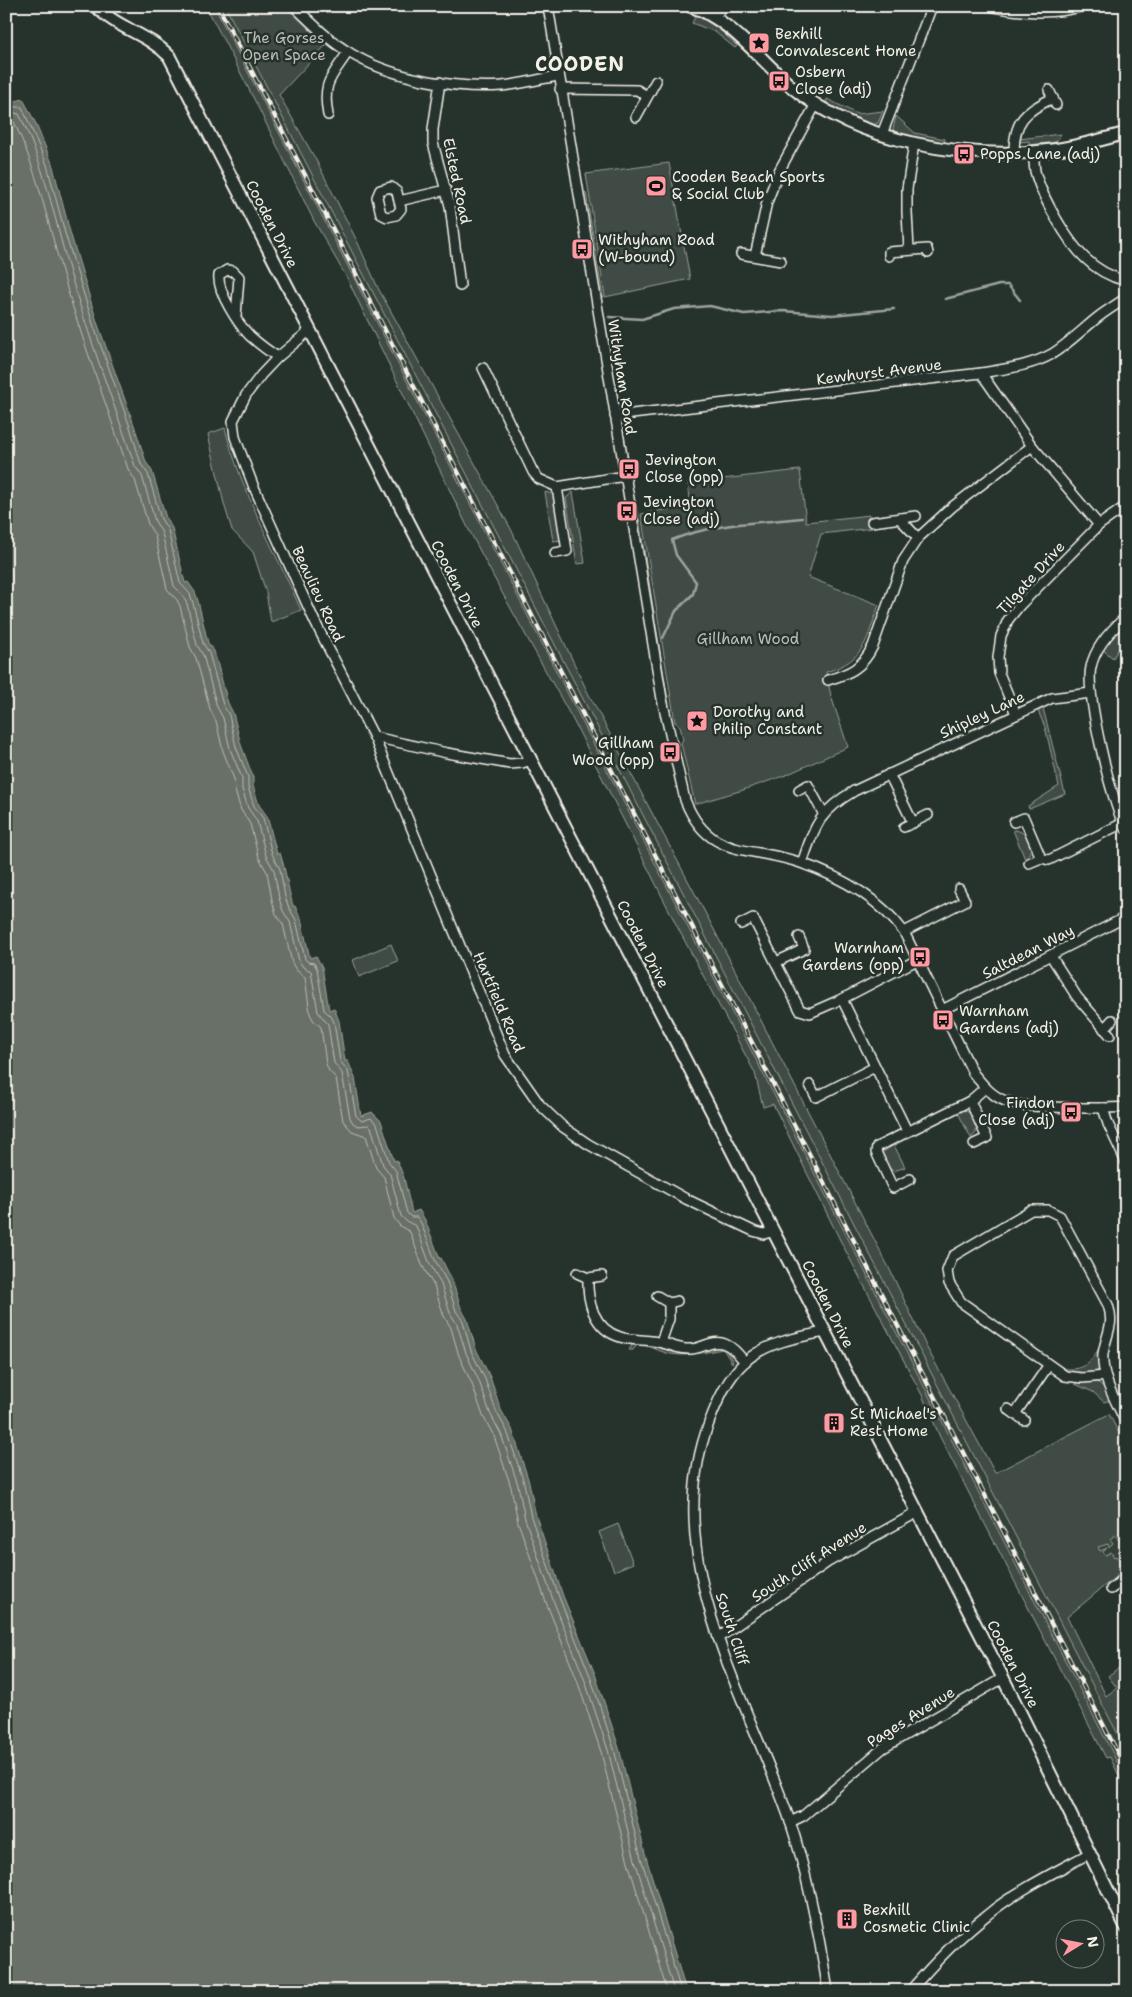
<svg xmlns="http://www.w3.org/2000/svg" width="1132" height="1997" viewBox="0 0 1132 1997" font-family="'Shantell Sans',sans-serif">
<rect width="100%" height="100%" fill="#26332d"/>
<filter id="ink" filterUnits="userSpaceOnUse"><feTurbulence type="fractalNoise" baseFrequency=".02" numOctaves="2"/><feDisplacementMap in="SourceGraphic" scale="10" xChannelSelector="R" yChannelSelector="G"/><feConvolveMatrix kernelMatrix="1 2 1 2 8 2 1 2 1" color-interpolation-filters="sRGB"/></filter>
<g filter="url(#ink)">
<path fill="#333f39" d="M206 6H233L279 95 316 160 358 243 378 288 511 529 587 691 708 918 889 1268 926 1346 995 1473 1109 1414 1126 1447V1568L1067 1617 1126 1736V1790L1110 1757 1106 1758 972 1499 940 1437 922 1395 841 1242 773 1104 763 1107 755 1073 680 932 573 720 500 589 469 530 347 278 314 221 255 101Z"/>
<g fill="#414b45" stroke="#9a9e96">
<path d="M206 6H214L1126 1779V1790L1110 1757 1106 1758 972 1499 940 1437 922 1395 841 1242 773 1104 763 1107 755 1073 680 932 573 720 500 589 469 530 347 278 314 221 255 101Z"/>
<path d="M225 6H285L326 45 279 95 316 160 358 243 378 288 511 529 587 691 708 918 889 1268 926 1346 995 1473 1109 1414 1126 1447V1559L1120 1553 1125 1548 1115 1535 1110 1539 1113 1543 1109 1547 1108 1544 1098 1547 1100 1551 1107 1548 1103 1552 1106 1555 1111 1552 1114 1557 1116 1556 1126 1568 1067 1617 1106 1696 1117 1688 1108 1676 1126 1662V1750Z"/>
<path d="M696 15 717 27 737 46 735 48 715 32 692 23Z"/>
<path d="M827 99 857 114 883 111 878 123 871 125 825 105Z"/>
<path d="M896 116 915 133 945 139 944 144 895 133 893 129Z"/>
<path d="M1061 134 1056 142 1029 145V141L1020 142 1019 139Z"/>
<path d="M669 163 690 279 605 297 586 174Z"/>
<path d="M586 192 603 297H600L583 194Z"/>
<path d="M225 428C240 488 276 553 301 610L271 622 266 592 253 552 232 530 224 504 208 434Z"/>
<path d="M800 470 806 522 870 515 872 528 821 534 808 577 879 605C866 640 866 660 826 672L831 696 848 747 786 775 743 790 695 804 681 743 683 739 680 726 675 722 641 514 652 512 653 517 657 516V511L691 507 688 483Z"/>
<path d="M545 492 555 495 562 540 553 541Z"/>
<path d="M573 492 585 563 577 564 566 498Z"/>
<path d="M638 512 667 694 672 722 670 718 635 514Z"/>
<path d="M1123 629 1126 630V637L1113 658 1103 650 1118 630Z"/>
<path d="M1043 708 1065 794 1029 809 1028 806 1059 786 1045 727 1038 711Z"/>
<path d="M1013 830C1028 830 1037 849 1025 859Z"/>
<path d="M391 944 398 961 359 977 353 960Z"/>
<path d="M964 1110C973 1113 977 1124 976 1133L971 1138 958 1113Z"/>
<path d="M894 1145 905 1167 894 1171 886 1167 881 1153Z"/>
<path d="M634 1342 724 1347 733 1361 732 1363 723 1349C706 1352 688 1357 671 1354 658 1352 650 1344 637 1345L633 1350H629Z"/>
<path d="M1101 1345 1100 1368 1095 1373H1069L1060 1368C1082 1372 1090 1364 1101 1345Z"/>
<path d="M1077 1382C1100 1382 1099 1378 1111 1400L1104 1402 1093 1392 1075 1384Z"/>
<path d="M618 1524 633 1563 614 1571 599 1532Z"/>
</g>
<path fill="#676f68" stroke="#9fa39b" d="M6 75 12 102 23 99 35 122 52 163 70 232 97 322 134 425 146 462 152 471 166 518 172 528 185 583 188 582 195 592 198 601 208 643 214 651 228 703 233 713 241 745 253 777V786L259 805 267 816 277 854 280 853C286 871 288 889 293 906H295L301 919 310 958 316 956 322 967 329 1010 334 1008 339 1021 345 1061H348L355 1078 361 1116 372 1112 381 1121 394 1161 397 1160 404 1178 412 1213 419 1210 425 1220 440 1259 441 1258 452 1280 461 1308 467 1319 476 1349 490 1377 501 1410 512 1429 529 1482 536 1516 563 1596 595 1674 619 1748 646 1857 686 1991H6Z"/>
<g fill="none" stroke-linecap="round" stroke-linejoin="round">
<g stroke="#bcbdb5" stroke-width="1">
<path d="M6 100 10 107H22L47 165 65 233 93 324 130 427 141 464 148 474 161 519 168 530 180 583 190 594 193 603 203 643 209 653 223 705 229 715 236 747 248 777V787L254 806 263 818 272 854 280 869 285 897 289 908 296 920 305 959 308 962 314 963 317 969 324 1010 331 1016 334 1022 340 1061 348 1071 356 1116 362 1121 371 1118 377 1124 389 1162 396 1171 407 1213 411 1217H417L421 1223 435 1260 447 1282 456 1311 463 1321 471 1351 485 1379 496 1411 507 1431 524 1483 531 1517 559 1597 590 1676 614 1749 641 1858 681 1991"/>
<path d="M6 111 19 114C44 163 54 217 69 269 88 336 113 401 135 466L142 476 155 521 162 533 174 586 182 594 187 604 197 645 203 655 217 707 223 718 230 749 242 778V789L248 808 257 821 266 856 274 870 279 898 283 911 290 922 299 961 303 967 311 971 318 1012 328 1024 334 1063 342 1073 350 1118 353 1123 358 1126 369 1125 371 1127 383 1165 390 1174 401 1216 406 1221 416 1226 429 1262 441 1284 450 1313 457 1324 466 1353 479 1381 490 1413 501 1434 518 1485 525 1519 553 1600 584 1678 608 1750 635 1860 674 1991"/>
<path d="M6 120 14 122C37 169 47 220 62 271 81 338 106 403 128 469L135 480 148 524 155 536 167 589 177 600 180 606 190 647 196 658 210 709 216 721 223 751 234 779 235 791 241 810 250 824 259 858 267 872 272 900 276 914 283 924 292 963 296 970 305 977 310 1014 314 1021 321 1027 326 1064 329 1071 336 1078 343 1121 352 1131 366 1136 376 1168 384 1177 394 1218 400 1226 410 1232 422 1265 434 1286 444 1316 451 1328 459 1356 472 1384 483 1416 494 1436 511 1487 518 1522 546 1602 577 1680 601 1752 628 1862 667 1991"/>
</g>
<g stroke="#9fa39b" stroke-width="2.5">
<path d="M945 299 999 285H1008L1020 300"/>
<path d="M609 317 642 319 674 309 710 306 744 314 783 311 832 315 894 309"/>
<path d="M663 638 676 611 693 594 696 582 676 555 672 540C713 523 759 523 802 518"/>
</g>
<g stroke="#f4f1e8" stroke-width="12">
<g id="minor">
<path d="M294 6C311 22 329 41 350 53 391 78 454 89 502 86 521 84 539 79 558 76"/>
<path d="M548 6 662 699 685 800C709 861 751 845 801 863 841 877 879 898 904 932L973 1073C983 1085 993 1098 1009 1102 1022 1107 1038 1106 1051 1107 1076 1108 1101 1109 1126 1107"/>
<path d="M989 6C1022 13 1052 15 1085 6"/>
<path d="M712 17 725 6"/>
<path d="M440 82 433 129V143L450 206 460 286"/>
<path d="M560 89 637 90 647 96"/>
<path d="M1049 90 1056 105"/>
<path d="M328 115C322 82 331 78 348 52"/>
<path d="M636 117 656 81"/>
<path d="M882 134 932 6"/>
<path d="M1014 152C1014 121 1025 111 1053 98"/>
<path d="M1033 152C1034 158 1034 165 1035 171 1041 196 1067 241 1085 258 1096 269 1111 277 1126 281"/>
<path d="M399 201 397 192 391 187 380 190 377 197 381 214 387 217 396 215 401 209 399 201 446 190"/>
<path d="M909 250 907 212V189L914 143"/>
<path d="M741 254 781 261"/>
<path d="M755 256 767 202 779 171 816 104"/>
<path d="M889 256V252L927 249 928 253"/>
<path d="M236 316 239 277 233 271 227 270 219 275C217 292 238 324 250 336 259 344 268 351 278 357"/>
<path d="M310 330 278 357 261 375 246 395 233 421 235 437 253 485 315 622 374 737 505 1055 540 1105 563 1127 588 1144 686 1199 753 1231 764 1234 774 1231"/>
<path d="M483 368 533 472 539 479 557 487 625 476"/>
<path d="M981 373 1032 446 1099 525"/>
<path d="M615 416 981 373C1004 369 1031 366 1052 354 1068 344 1082 330 1097 318 1106 311 1116 305 1126 298"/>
<path d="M899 518 918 538"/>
<path d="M872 522 916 516"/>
<path d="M555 553 567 551 557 487"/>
<path d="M1126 617C1111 630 1095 647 1091 667 1085 691 1112 806 1126 829"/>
<path d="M828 680C851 673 862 668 873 646L903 561 918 538 952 507 1032 446"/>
<path d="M1016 714 999 673 998 657 1001 636 1008 620 1020 605 1099 525 1126 506"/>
<path d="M374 737 447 753 510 764 522 763 531 760"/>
<path d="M889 774 913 823"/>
<path d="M799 790 808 785 823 813"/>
<path d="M1014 822 1024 818 1041 858 1049 860 1123 823"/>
<path d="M904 827 928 815"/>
<path d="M802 863C815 826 818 812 854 791L1052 698 1091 693"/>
<path d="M1029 863 1041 858"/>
<path d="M741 924 753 918 800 1010 810 1013 842 999 917 960"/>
<path d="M904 932 965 901 959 889"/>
<path d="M1051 956 1077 997 1110 1035"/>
<path d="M776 962 804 949 799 937"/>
<path d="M842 999 907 1131"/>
<path d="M942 1010 1126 917"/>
<path d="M1104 1029 1112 1020"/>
<path d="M810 1085 816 1097 875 1067"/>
<path d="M970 1101 987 1138 974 1144"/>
<path d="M1103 1108 1108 1124 1126 1162"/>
<path d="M910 1179 893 1188 876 1152 877 1147 970 1101 985 1088"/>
<path d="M577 1273 588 1278 602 1276"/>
<path d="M588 1278C587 1302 594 1329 620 1337 632 1341 646 1339 658 1342 670 1344 679 1350 691 1349 703 1348 713 1339 725 1344 733 1347 739 1355 745 1362"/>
<path d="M657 1296 669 1303 677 1301"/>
<path d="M825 1332C757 1344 734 1356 709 1423 658 1557 747 1697 790 1821 808 1876 819 1934 828 1991"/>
<path d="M661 1342 669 1319V1303"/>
<path d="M1105 1376 1082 1378 1065 1376 961 1302 949 1283 947 1271 953 1256 1031 1210H1048L1060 1216 1108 1305C1115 1325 1106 1334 1103 1354 1101 1378 1116 1401 1126 1423"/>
<path d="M1008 1409 1024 1420"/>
<path d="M1015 1414 1048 1366"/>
<path d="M1111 1589 1126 1577"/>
<path d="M718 1638 828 1562 918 1512"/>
<path d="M790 1822 803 1816 883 1748 1003 1678"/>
<path d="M910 1991C933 1964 959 1937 987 1915 1016 1891 1057 1871 1090 1853"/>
</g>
</g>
<g stroke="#f4f1e8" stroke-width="15">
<g id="major">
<path d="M96 6C116 28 148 34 169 56L1003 1678 1126 1927"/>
<path d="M690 6C730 18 762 62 793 88 859 143 969 161 1052 150 1077 147 1101 140 1126 133"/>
</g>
</g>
<use href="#minor" stroke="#26332d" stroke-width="9"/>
<use href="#major" stroke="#26332d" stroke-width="11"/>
<g stroke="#f4f1e8" stroke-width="4.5">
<path id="rail" d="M218 6 1126 1769"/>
</g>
<use href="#rail" stroke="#26332d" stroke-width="2.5" stroke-dasharray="8" stroke-linecap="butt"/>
</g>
</g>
<defs>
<g id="sight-square" transform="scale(1.125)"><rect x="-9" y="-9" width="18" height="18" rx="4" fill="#ff9aa2" stroke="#26332d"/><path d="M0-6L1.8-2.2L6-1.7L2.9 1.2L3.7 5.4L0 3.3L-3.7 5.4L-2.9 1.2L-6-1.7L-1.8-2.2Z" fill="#111"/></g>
<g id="bus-square" transform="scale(1.125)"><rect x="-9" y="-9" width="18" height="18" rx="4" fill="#ff9aa2" stroke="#26332d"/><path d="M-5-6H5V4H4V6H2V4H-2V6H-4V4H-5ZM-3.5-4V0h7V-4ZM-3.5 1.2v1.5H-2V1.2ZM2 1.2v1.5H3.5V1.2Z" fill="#111"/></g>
<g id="stadium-square" transform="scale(1.125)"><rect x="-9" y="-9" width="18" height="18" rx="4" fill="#ff9aa2" stroke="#26332d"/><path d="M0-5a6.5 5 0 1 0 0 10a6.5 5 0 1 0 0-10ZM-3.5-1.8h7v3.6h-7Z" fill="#111"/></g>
<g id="building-square" transform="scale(1.125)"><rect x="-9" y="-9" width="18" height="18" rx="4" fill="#ff9aa2" stroke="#26332d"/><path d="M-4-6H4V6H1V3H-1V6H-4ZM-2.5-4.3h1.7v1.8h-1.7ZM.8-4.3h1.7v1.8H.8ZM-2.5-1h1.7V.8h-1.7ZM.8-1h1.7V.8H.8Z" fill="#111"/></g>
</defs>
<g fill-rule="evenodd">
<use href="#sight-square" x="759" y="43"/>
<use href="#bus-square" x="779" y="81"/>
<use href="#bus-square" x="964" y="154"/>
<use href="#stadium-square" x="656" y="186"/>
<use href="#bus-square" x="582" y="249"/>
<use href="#bus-square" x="629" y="469"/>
<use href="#bus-square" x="627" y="511"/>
<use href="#sight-square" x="697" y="721"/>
<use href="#bus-square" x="670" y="752"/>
<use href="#bus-square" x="920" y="957"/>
<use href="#bus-square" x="943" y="1020"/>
<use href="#bus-square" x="1071" y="1112"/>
<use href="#building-square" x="834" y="1423"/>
<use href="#building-square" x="847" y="1919"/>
</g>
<g text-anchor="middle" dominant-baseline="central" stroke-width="5" stroke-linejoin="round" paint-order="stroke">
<g font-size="15" fill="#f4f1e8" stroke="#26332d" text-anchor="start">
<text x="775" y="34">Bexhill<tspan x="775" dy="17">Convalescent Home</tspan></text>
<text x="795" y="72">Osbern<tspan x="795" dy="17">Close (adj)</tspan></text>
<text x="980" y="154">Popps Lane (adj)</text>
<text x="672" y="177">Cooden Beach Sports<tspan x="672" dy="17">&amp; Social Club</tspan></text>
<text x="598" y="240">Withyham Road<tspan x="598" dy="17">(W-bound)</tspan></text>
<text x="645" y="460">Jevington<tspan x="645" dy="17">Close (opp)</tspan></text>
<text x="643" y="502">Jevington<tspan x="643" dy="17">Close (adj)</tspan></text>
<text x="713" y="712">Dorothy and<tspan x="713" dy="17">Philip Constant</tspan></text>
<text x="654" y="743" text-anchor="end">Gillham<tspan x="654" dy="17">Wood (opp)</tspan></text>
<text x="904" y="948" text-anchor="end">Warnham<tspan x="904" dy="17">Gardens (opp)</tspan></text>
<text x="959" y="1011">Warnham<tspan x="959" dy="17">Gardens (adj)</tspan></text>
<text x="1055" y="1103" text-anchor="end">Findon<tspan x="1055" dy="17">Close (adj)</tspan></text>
<text x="850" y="1414">St Michael's<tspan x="850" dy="17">Rest Home</tspan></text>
<text x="863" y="1910">Bexhill<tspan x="863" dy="17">Cosmetic Clinic</tspan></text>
</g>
<g font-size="15" fill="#bebfb7" stroke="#26332d">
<text x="284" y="38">The Gorses<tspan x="284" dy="17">Open Space</tspan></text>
<text x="748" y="639">Gillham Wood</text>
</g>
<g font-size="15" fill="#f4f1e8" stroke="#26332d">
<text transform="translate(457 181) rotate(78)">Elsted Road</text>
<text transform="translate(272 224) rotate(63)">Cooden Drive</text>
<text transform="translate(879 372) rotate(-7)">Kewhurst Avenue</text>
<text transform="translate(622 377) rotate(81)">Withyham Road</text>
<text transform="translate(1031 578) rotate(-48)">Tilgate Drive</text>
<text transform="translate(457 584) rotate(63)">Cooden Drive</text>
<text transform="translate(318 594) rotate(65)">Beaulieu Road</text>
<text transform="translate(982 715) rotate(-25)">Shipley Lane</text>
<text transform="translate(643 944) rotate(63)">Cooden Drive</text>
<text transform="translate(1028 952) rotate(-27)">Saltdean Way</text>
<text transform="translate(499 1002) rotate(67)">Hartfield Road</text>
<text transform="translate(828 1304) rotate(63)">Cooden Drive</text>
<text transform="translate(809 1562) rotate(-33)">South Cliff Avenue</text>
<text transform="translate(732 1629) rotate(72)">South Cliff</text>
<text transform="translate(1013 1664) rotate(63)">Cooden Drive</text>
<text transform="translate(911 1717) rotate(-32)">Pages Avenue</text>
</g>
<g font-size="20" font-weight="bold" letter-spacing="1" fill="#f4f1e8" stroke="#26332d">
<text x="580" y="64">COODEN</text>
</g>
</g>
<rect width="1132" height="1997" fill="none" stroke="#26332d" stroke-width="25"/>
<rect x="12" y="12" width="1107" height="1972" fill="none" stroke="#f4f1e8" stroke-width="2" filter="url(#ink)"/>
<g transform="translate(1080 1944) rotate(80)"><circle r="24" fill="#26332d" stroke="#787f78"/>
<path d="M0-4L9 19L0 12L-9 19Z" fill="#ff9aa2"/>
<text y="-8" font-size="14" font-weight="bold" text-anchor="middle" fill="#f4f1e8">N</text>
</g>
</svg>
